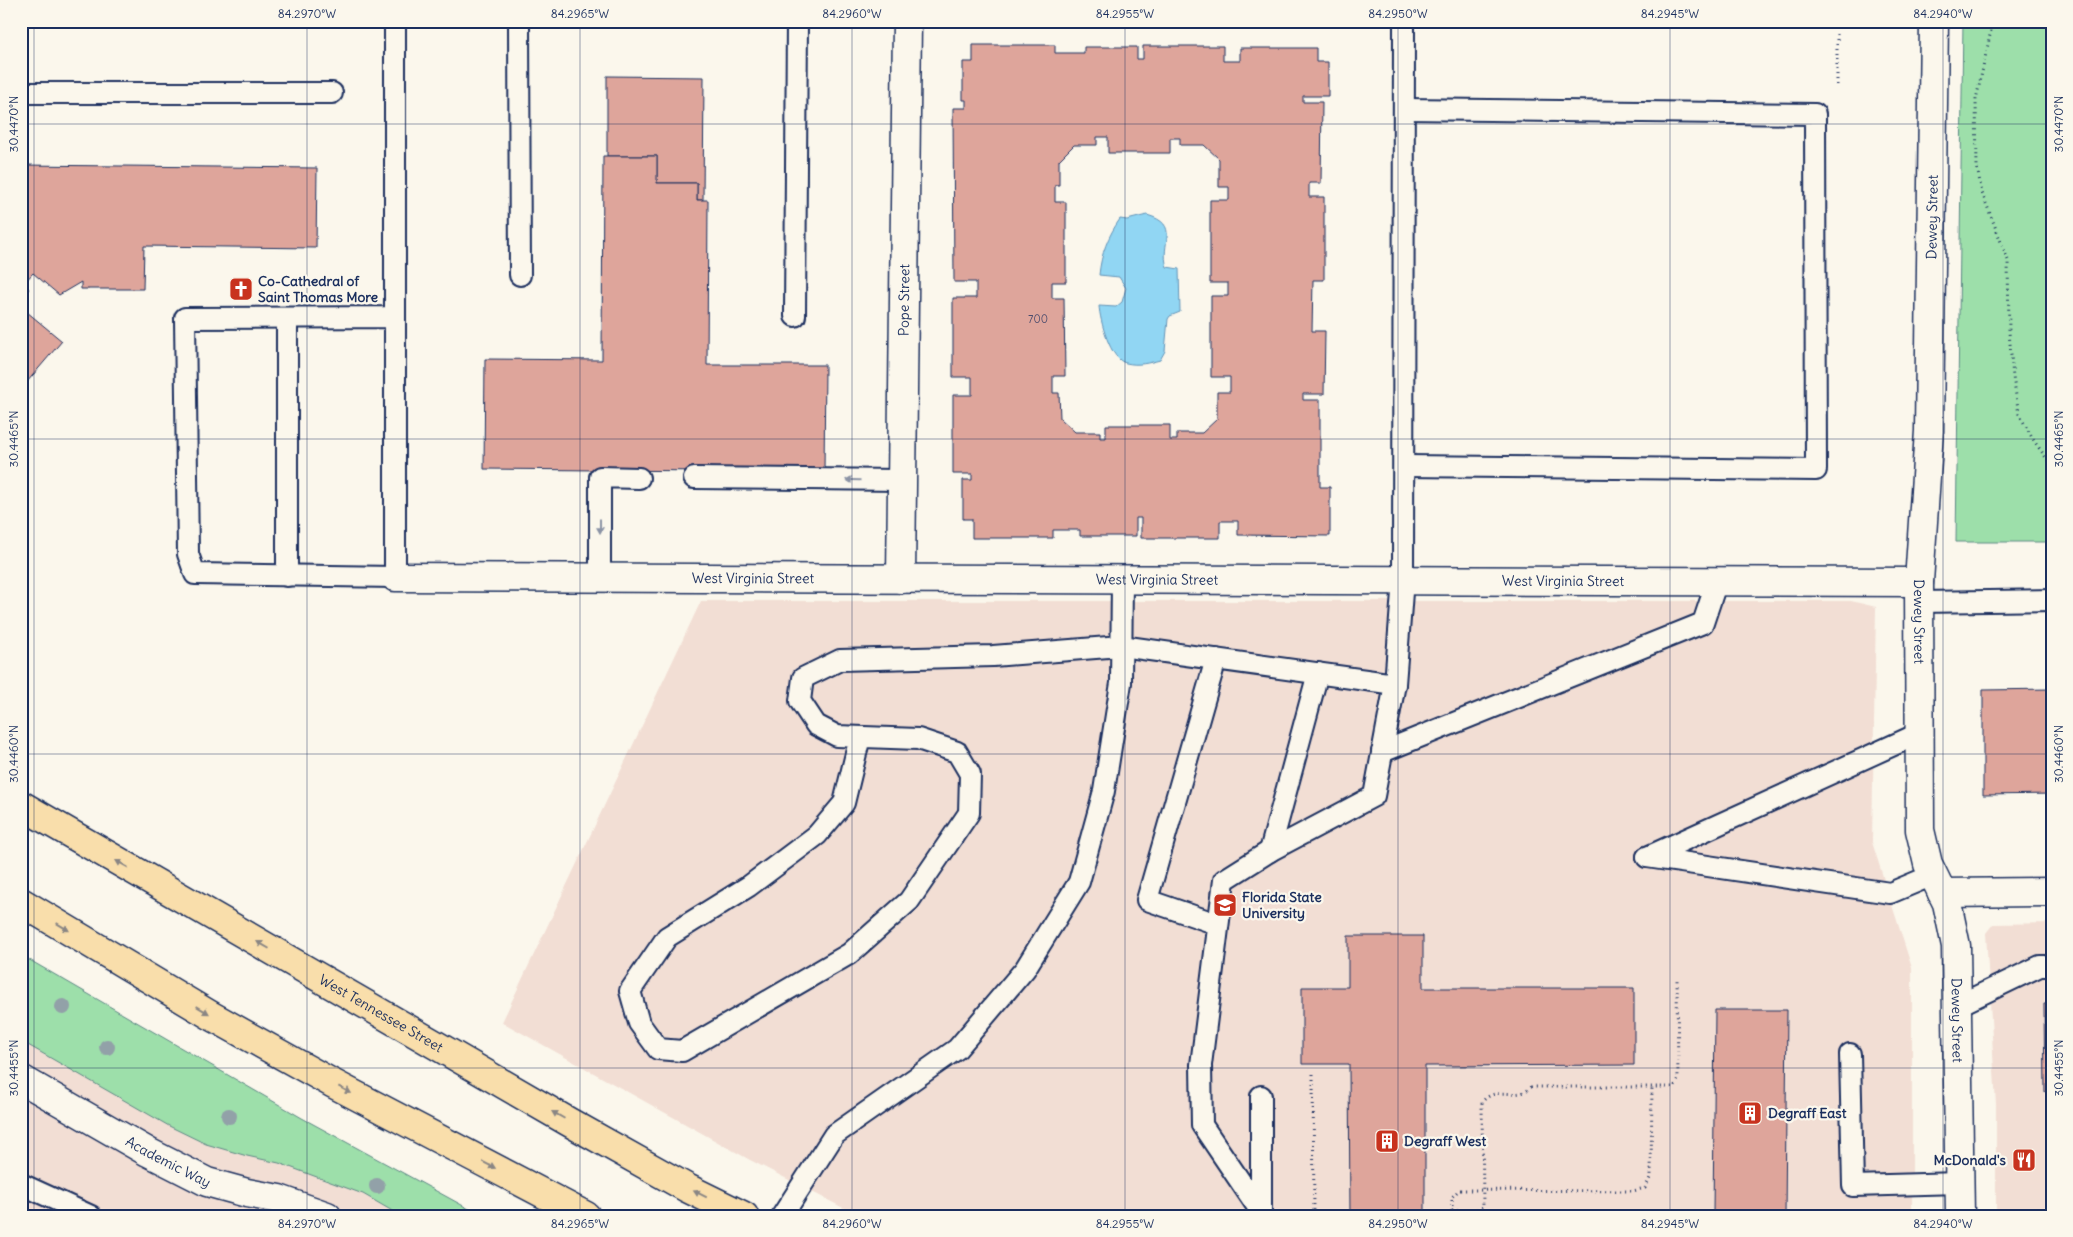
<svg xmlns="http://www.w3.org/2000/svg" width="2073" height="1237" viewBox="0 0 2073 1237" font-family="Delius,sans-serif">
<rect width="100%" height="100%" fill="#fbf7ec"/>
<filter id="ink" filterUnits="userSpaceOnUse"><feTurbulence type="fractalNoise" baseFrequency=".02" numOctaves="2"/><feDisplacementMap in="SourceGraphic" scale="10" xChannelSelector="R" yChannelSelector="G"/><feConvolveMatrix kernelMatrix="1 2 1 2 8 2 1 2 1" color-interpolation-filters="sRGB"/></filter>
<g filter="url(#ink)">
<g fill="#f2ded4">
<path d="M701 601H1851L1876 607 1872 842 1912 968V1216H859L853 1213 750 1160 502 1022Z"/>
<path d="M2052 923V1216H1996V1105L1986 933 1993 924Z"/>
<path d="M21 955 302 1118 482 1216H21Z"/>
</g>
<g fill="#9ddfaa" stroke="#5c8784">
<path d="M1963 21H2052V542H1956Z"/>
<path d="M21 955 302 1118 482 1216H401L363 1194 306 1173 279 1163 247 1156 206 1144 169 1126 21 1041Z"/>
</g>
<path fill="#91d6f3" stroke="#6293b7" d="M1147 215C1182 225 1159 243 1167 267L1179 269 1180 312 1170 316 1168 319 1165 351 1160 360C1149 363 1138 366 1126 363 1110 360 1100 320 1099 306L1116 307 1122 302 1126 288 1119 277 1099 275C1101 254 1108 236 1120 219L1127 220Z"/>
<g fill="#dea59b" stroke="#1b2f5e" fill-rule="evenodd">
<path d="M973 45H1055V53H1084V47H1137V59H1143V46H1223V61H1240V48H1316V62H1328V96H1303V102H1322L1321 183H1309V197H1324V280H1313L1312 331H1325L1324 394H1303V400H1320V487H1330V536L1238 535V521H1220V538H1141V518H1136V536H1080V530H1053V538H972V519H963V480H972V474H953V395H972V377H953V298H976V282H954L953 108H966V100H963V62H973ZM1097 137H1108V153H1170V138H1180V145H1204L1219 159V187H1229V200H1210V283H1228V296H1211V377H1230V392H1217V419L1202 433H1177V440H1170V425H1106V438H1100V432H1075L1060 418 1059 393H1053V376H1065L1064 298H1052V282H1066V202H1055V185H1059V160L1074 145H1097Z"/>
<path d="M607 76 704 77 703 200H697V183H657V156H607Z"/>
<path d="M603 156H657V183H697V200H708L707 365H825L824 472 484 469 485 359 602 360Z"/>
<path d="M21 165 317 168 316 248 144 246 143 289H81V282L59 295 33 273 23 284 29 289 21 298Z"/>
<path d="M21 307 62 341 21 389Z"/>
<path d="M2052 689V794L1983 795V690Z"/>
<path d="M1348 936H1423V988H1634V1065L1425 1066V1216H1350L1349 1064H1302V987H1348Z"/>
<path d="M2044 1004H2052V1092H2045Z"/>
<path d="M1715 1010H1787L1785 1216H1713Z"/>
</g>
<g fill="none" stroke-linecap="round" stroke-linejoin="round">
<g stroke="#1b2f5e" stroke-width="24">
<g id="lane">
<path d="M395 21V577L195 574 188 554 185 318 395 317"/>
<path d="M519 21 520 275"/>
<path d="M21 93H332"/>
<path d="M795 316 797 21"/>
<path d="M287 318V576"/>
<path d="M1404 466 1816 470 1815 114 1404 109"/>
<path d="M694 478 902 480"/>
<path d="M600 578V477L639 478"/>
<path d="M1919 602 2052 600"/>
<path d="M1216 659 1147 900 1217 924"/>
<path d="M860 737 844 803 817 835 749 886 667 937 630 991 639 1023 658 1049 682 1051 849 954 909 901 969 813 970 774 957 752 918 739 837 736 816 725 800 701 803 678 840 660 993 656 1121 646 1395 684"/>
<path d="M1382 752 1703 623 1717 581"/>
<path d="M1270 851 1318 673"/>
<path d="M1647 857 1920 733"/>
<path d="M1647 857 1890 893 1933 875"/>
<path d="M1957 1006 2040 966H2052"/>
<path d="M1850 1054 1853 1186 1959 1183"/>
<path d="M21 1184 91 1216"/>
<path d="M1261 1212 1202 1125 1201 1065 1224 880 1270 851 1374 796 1395 684 1403 579 1404 21"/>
<path d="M1261 1214V1096"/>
<path d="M782 1216 834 1135 957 1049 1025 969 1079 882 1104 791 1121 683 1122 579"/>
</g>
</g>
<g stroke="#1b2f5e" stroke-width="31">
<g id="street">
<path id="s1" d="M1934 21 1929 431 1919 582 1920 830 1928 864 1947 903 1956 946 1960 1216"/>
<path id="s2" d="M395 577 1919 582"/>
<path id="s3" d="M901 579 907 21"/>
<path d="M1942 893 2052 892"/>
<path id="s4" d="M21 1079 148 1152 207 1182 247 1193 279 1199 327 1216"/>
</g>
</g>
<g stroke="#1b2f5e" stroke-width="31">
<g id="primary">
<path id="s5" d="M21 805 569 1122 687 1188 744 1216"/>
<path d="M21 902 210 1015 332 1083 586 1216"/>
</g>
</g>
<g stroke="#1b2f5e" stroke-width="3" stroke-dasharray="1 4" stroke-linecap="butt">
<path d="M1993 21 1976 100 1977 167 1982 193 2008 260 2009 332 2013 377 2019 414 2034 441 2052 466"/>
<path d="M1837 85V32"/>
<path d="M1313 1074 1314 1216"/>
<path d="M1452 1211H1473L1483 1207 1482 1102C1497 1084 1518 1102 1531 1087H1674L1678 1080 1677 978"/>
<path d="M1452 1216V1197L1459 1190 1633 1191 1645 1188 1651 1176 1652 1087"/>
</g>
<use href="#lane" stroke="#fbf7ec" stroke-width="20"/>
<use href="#street" stroke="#fbf7ec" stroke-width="28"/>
<use href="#primary" stroke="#f9deab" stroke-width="28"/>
</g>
<g fill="#92a1a8">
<circle cx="63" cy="1007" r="8"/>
<circle cx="107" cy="1047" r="8"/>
<circle cx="229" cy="1116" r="8"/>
<circle cx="377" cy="1186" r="8"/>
</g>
<defs><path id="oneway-solid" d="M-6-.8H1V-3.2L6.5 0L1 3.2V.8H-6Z" transform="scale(1.25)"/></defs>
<g fill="#8b93a5">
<use href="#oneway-solid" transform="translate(853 480) rotate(-179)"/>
<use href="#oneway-solid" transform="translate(600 526) rotate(90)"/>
</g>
<g fill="#8a8684">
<use href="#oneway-solid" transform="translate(122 864) rotate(-150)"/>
<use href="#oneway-solid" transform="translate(63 927) rotate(31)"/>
<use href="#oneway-solid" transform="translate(263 945) rotate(-150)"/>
<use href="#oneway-solid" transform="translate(203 1010) rotate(31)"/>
<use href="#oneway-solid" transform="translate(345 1090) rotate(28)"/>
<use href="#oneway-solid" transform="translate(558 1115) rotate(-150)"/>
<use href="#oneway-solid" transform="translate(489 1165) rotate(27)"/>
<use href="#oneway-solid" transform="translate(700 1194) rotate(-154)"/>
</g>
</g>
<path fill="none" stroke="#1b2f5e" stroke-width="1" stroke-opacity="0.45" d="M34 21V1216M307 21V1216M580 21V1216M852 21V1216M1125 21V1216M1398 21V1216M1670 21V1216M1943 21V1216M21 124H2052M21 439H2052M21 754H2052M21 1068H2052"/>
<defs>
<g id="church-square" transform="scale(1.25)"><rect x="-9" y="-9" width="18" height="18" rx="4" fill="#c8321e" stroke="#fbf7ec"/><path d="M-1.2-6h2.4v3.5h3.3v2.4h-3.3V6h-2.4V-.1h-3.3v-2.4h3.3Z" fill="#fff"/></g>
<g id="university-square" transform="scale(1.25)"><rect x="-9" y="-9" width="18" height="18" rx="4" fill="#c8321e" stroke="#fbf7ec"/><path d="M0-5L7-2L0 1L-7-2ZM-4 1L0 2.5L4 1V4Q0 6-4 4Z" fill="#fff"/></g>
<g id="building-square" transform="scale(1.25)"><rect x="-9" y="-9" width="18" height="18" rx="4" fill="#c8321e" stroke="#fbf7ec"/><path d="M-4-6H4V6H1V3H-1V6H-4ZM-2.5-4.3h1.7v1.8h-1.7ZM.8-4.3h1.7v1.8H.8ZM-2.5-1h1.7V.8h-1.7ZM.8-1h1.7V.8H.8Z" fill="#fff"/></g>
<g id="restaurant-square" transform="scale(1.25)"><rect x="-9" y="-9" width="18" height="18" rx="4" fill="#c8321e" stroke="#fbf7ec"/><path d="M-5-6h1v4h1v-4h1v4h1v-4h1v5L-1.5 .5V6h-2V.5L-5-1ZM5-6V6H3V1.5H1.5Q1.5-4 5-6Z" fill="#fff"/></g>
</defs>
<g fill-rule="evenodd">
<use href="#church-square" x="241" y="289"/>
<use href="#university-square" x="1225" y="905"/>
<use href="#building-square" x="1750" y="1113"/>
<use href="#building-square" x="1387" y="1141"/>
<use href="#restaurant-square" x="2024" y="1160"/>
</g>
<g text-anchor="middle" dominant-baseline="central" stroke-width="4.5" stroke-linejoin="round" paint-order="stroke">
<g font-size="11" fill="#4c4c6d">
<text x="1038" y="319">700</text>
</g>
<g font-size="14" fill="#1b2f5e" stroke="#fbf7ec">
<text transform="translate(1932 217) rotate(-89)">Dewey Street</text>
<text stroke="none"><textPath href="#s3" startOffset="279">Pope Street</textPath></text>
<text stroke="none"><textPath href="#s2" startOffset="358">West Virginia Street</textPath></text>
<text stroke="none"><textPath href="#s2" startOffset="762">West Virginia Street</textPath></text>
<text stroke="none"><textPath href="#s2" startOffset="1168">West Virginia Street</textPath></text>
<text stroke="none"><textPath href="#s1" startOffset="601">Dewey Street</textPath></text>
<text stroke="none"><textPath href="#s5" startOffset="416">West Tennessee Street</textPath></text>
<text stroke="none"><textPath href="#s1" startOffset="1006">Dewey Street</textPath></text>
<text stroke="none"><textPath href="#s4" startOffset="169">Academic Way</textPath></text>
</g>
<g font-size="14" font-weight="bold" fill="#1b2f5e" stroke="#fbf7ec" text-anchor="start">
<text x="258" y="281">Co-Cathedral of<tspan x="258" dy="16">Saint Thomas More</tspan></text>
<text x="1242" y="897">Florida State<tspan x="1242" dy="16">University</tspan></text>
<text x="1768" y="1113">Degraff East</text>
<text x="1404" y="1141">Degraff West</text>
<text x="2006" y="1160" text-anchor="end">McDonald's</text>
</g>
</g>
<rect width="2073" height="1237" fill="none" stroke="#fbf7ec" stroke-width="55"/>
<rect x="28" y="28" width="2018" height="1182" fill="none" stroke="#1b2f5e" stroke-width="2"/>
<g font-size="12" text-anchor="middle" fill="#1b2f5e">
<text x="307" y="18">84.2970°W</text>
<text x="580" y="18">84.2965°W</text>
<text x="852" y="18">84.2960°W</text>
<text x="1125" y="18">84.2955°W</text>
<text x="1398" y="18">84.2950°W</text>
<text x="1670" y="18">84.2945°W</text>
<text x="1943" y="18">84.2940°W</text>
<text transform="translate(14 124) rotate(-90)" y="4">30.4470°N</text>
<text transform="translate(2059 124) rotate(-90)" y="4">30.4470°N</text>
<text transform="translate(14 439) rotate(-90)" y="4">30.4465°N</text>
<text transform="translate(2059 439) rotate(-90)" y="4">30.4465°N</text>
<text transform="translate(14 754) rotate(-90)" y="4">30.4460°N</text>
<text transform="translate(2059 754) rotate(-90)" y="4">30.4460°N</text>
<text transform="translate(14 1068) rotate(-90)" y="4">30.4455°N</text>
<text transform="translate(2059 1068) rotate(-90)" y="4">30.4455°N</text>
<text x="307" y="1228">84.2970°W</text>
<text x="580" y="1228">84.2965°W</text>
<text x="852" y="1228">84.2960°W</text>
<text x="1125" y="1228">84.2955°W</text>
<text x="1398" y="1228">84.2950°W</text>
<text x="1670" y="1228">84.2945°W</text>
<text x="1943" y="1228">84.2940°W</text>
</g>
</svg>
